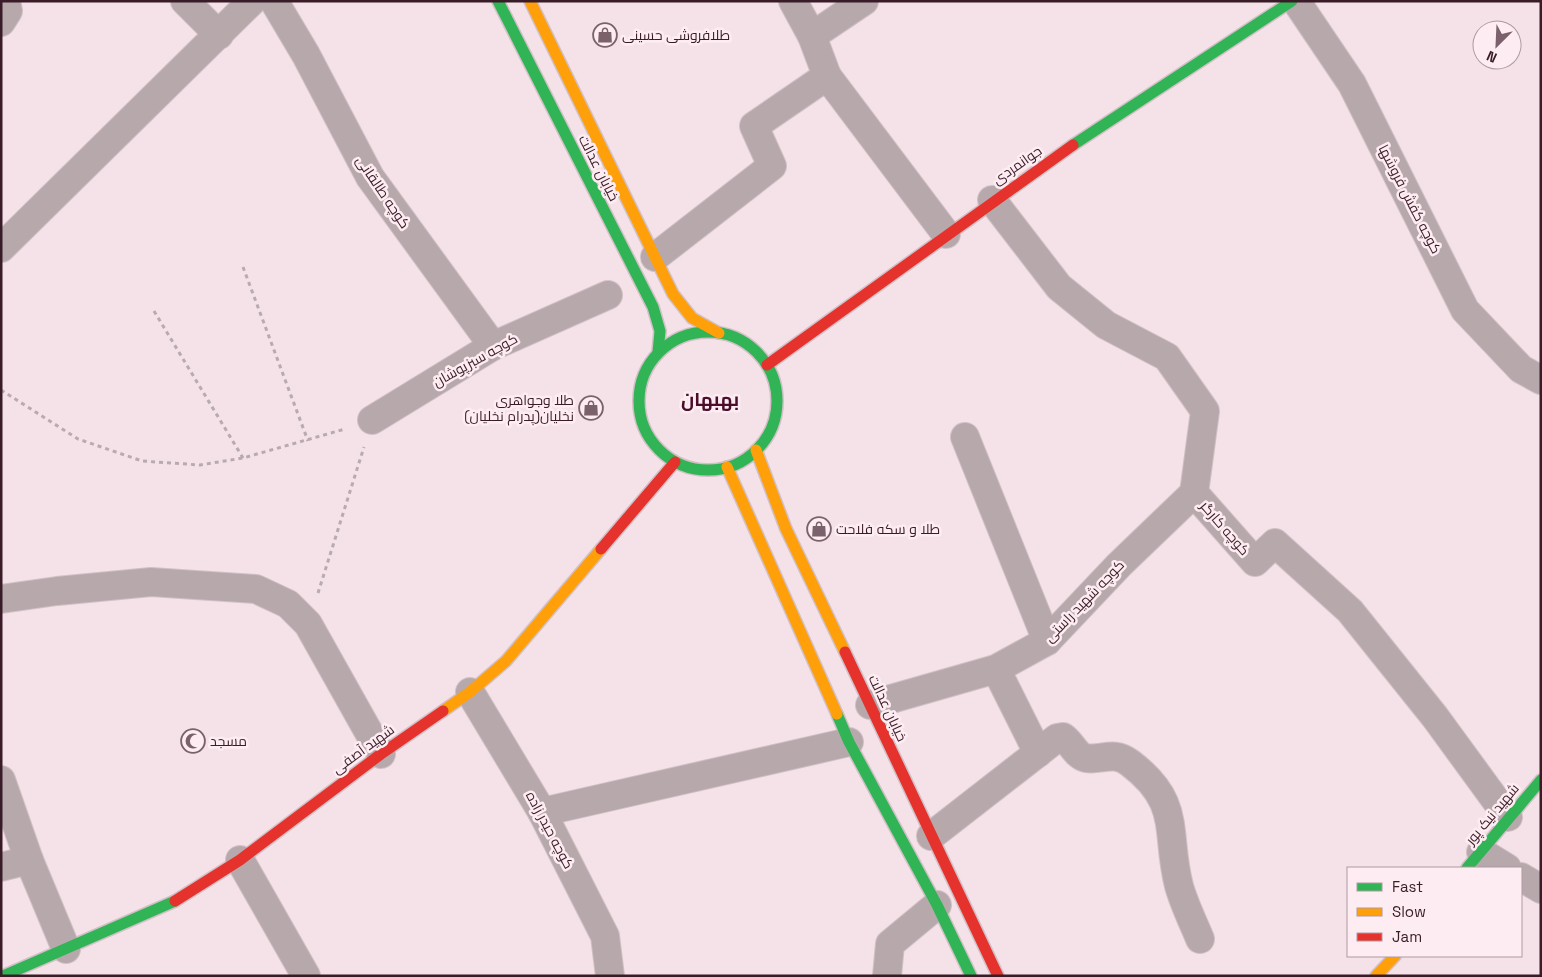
<svg xmlns="http://www.w3.org/2000/svg" width="1542" height="977" viewBox="0 0 1542 977" font-family="'Space Grotesk',Cairo,sans-serif">
<rect width="100%" height="100%" fill="#f4e2e8"/>
<g fill="none" stroke-linecap="round" stroke-linejoin="round">
<g stroke="#d1c0c6" stroke-width="30">
<g id="street">
<path d="M185 1 219 35"/>
<path d="M274 1 306 55 370 177 493 346"/>
<path d="M793 1 812 36"/>
<path d="M1296 1 1352 84 1465 310 1521 369 1541 380"/>
<path d="M1 22 8 11 6 1"/>
<path d="M827 76 946 234"/>
<path d="M992 200 1059 287 1106 325 1167 357 1205 411 1194 493 1255 562 1275 543 1350 611 1435 717 1508 817"/>
<path d="M1 248 252 1"/>
<path d="M655 257 772 166 754 126 827 76 812 36 864 1"/>
<path d="M372 420 493 346 608 295"/>
<path d="M965 437 1047 641"/>
<path d="M1 599 57 591 151 582 256 589 288 604 308 624 381 754"/>
<path d="M996 669 1038 753"/>
<path d="M470 692 542 812 605 936 610 976"/>
<path d="M870 705 996 669 1047 641 1119 565 1194 493"/>
<path d="M1 780 29 860 66 949"/>
<path d="M542 812 849 742"/>
<path d="M931 836 1057 738 1063 737C1071 742 1076 756 1086 758 1101 761 1113 750 1130 763 1183 803 1165 832 1179 886 1184 904 1193 922 1200 939"/>
<path d="M1481 852 1507 868"/>
<path d="M240 860 306 976"/>
<path d="M1 867 29 860"/>
<path d="M1521 877 1541 889"/>
<path d="M887 976 890 944 937 905"/>
</g>
</g>
<g stroke="#d1c0c6" stroke-width="14">
<g id="fast">
<path d="M498 1 653 307 660 331 658 352"/>
<path d="M1073 145 1292 1"/>
<circle cx="708" cy="401" r="69"/>
<path d="M837 714 849 742 937 905 971 976"/>
<path d="M1467 868 1541 780"/>
<path d="M3 976 175 901"/>
</g>
</g>
<g stroke="#d1c0c6" stroke-width="14">
<g id="slow">
<path d="M530 1 673 294 692 318 719 333"/>
<path d="M756 450 786 529 845 652"/>
<path d="M727 467 837 714"/>
<path d="M443 711 470 692 506 661 601 549"/>
<path d="M1376 976 1395 956"/>
</g>
</g>
<g stroke="#d1c0c6" stroke-width="14">
<g id="jam">
<path d="M767 365 1073 145"/>
<path d="M601 549 675 462"/>
<path d="M845 652 998 976"/>
<path d="M175 901 240 860 381 754 443 711"/>
</g>
</g>
<g stroke="#b8abaf" stroke-width="3" stroke-dasharray="4 4" stroke-linecap="butt">
<path d="M243 267 308 441"/>
<path d="M154 311 243 458"/>
<path d="M1 390 78 439 142 461 200 465 243 458 345 429"/>
<path d="M318 593 364 447"/>
</g>
<use href="#street" stroke="#b7a8ac" stroke-width="28"/>
<use href="#fast" stroke="#30b455" stroke-width="11"/>
<use href="#slow" stroke="#ff9f0a" stroke-width="11"/>
<use href="#jam" stroke="#e5322d" stroke-width="11"/>
</g>
<defs>
<g id="shop-ring" transform="scale(1.25)"><circle r="9.5" fill="#fdedf2" stroke="#7a616b" stroke-width="1.5"/><path d="M-5-2.5h2.3a2.7 3.5 0 0 1 5.4 0H5L5.5 6h-11ZM-1.5-2.5h3a1.5 2.3 0 0 0-3 0Z" fill="#7a616b"/></g>
<g id="mosque-ring" transform="scale(1.25)"><circle r="9.5" fill="#fdedf2" stroke="#7a616b" stroke-width="1.5"/><path d="M3.5-4.9A6 6 0 1 0 3.5 4.9A5 5 0 1 1 3.5-4.9Z" fill="#7a616b"/></g>
</defs>
<g fill-rule="evenodd">
<use href="#shop-ring" x="605" y="35"/>
<use href="#shop-ring" x="591" y="408"/>
<use href="#shop-ring" x="819" y="529"/>
<use href="#mosque-ring" x="193" y="741"/>
</g>
<g text-anchor="middle" dominant-baseline="central" stroke-width="5" stroke-linejoin="round" paint-order="stroke">
<g font-size="14" fill="#391c27" stroke="#fdedf2" text-anchor="start">
<text x="622" y="35">طلافروشی حسینی</text>
<text x="574" y="400" text-anchor="end">طلا وجواهری<tspan x="574" dy="16">نخلیان(پدرام نخلیان)</tspan></text>
<text x="836" y="529">طلا و سکه فلاحت</text>
<text x="210" y="741">مسجد</text>
</g>
<g font-size="14" fill="#391c27" stroke="#fdedf2">
<text transform="translate(1017 165) rotate(-35)">جوانمردی</text>
<text transform="translate(599 168) rotate(63)">خیابان عدالت</text>
<text transform="translate(383 192) rotate(56)">کوچه طالقانی</text>
<text transform="translate(1410 199) rotate(63)">کوچه کفش فروشها</text>
<text transform="translate(475 360) rotate(-29)">کوچه سبزپوشان</text>
<text transform="translate(1225 528) rotate(49)">کوچه کارگر</text>
<text transform="translate(1084 601) rotate(-46)">کوچه شهید راستی</text>
<text transform="translate(888 708) rotate(65)">خیابان عدالت</text>
<text transform="translate(363 749) rotate(-36)">شهید آصفی</text>
<text transform="translate(1492 814) rotate(-50)">شهید نیک پور</text>
<text transform="translate(550 830) rotate(62)">کوچه حیدر زاده</text>
</g>
<g font-size="19" font-weight="bold" fill="#4b0d2a" stroke="#fdedf2">
<text x="710" y="399">بهبهان</text>
</g>
</g>
<rect width="1542" height="977" fill="none" stroke="#391c27" stroke-width="5"/>
<rect x="1347" y="867" width="175" height="90" fill="#fdedf2" stroke="#af99a1"/>
<rect x="1357" y="883" width="25" height="8" fill="#30b455" stroke="#af99a1"/>
<text x="1392" y="892" font-size="15" fill="#391c27">Fast</text>
<rect x="1357" y="908" width="25" height="8" fill="#ff9f0a" stroke="#af99a1"/>
<text x="1392" y="917" font-size="15" fill="#391c27">Slow</text>
<rect x="1357" y="933" width="25" height="8" fill="#e5322d" stroke="#af99a1"/>
<text x="1392" y="942" font-size="15" fill="#391c27">Jam</text>
<g transform="translate(1497 45) rotate(204)"><circle r="24" fill="#fdedf2" stroke="#af99a1"/>
<path d="M0-4L9 19L0 12L-9 19Z" fill="#7a616b"/>
<text y="-8" font-size="14" font-weight="bold" text-anchor="middle" fill="#391c27">N</text>
</g>
</svg>
